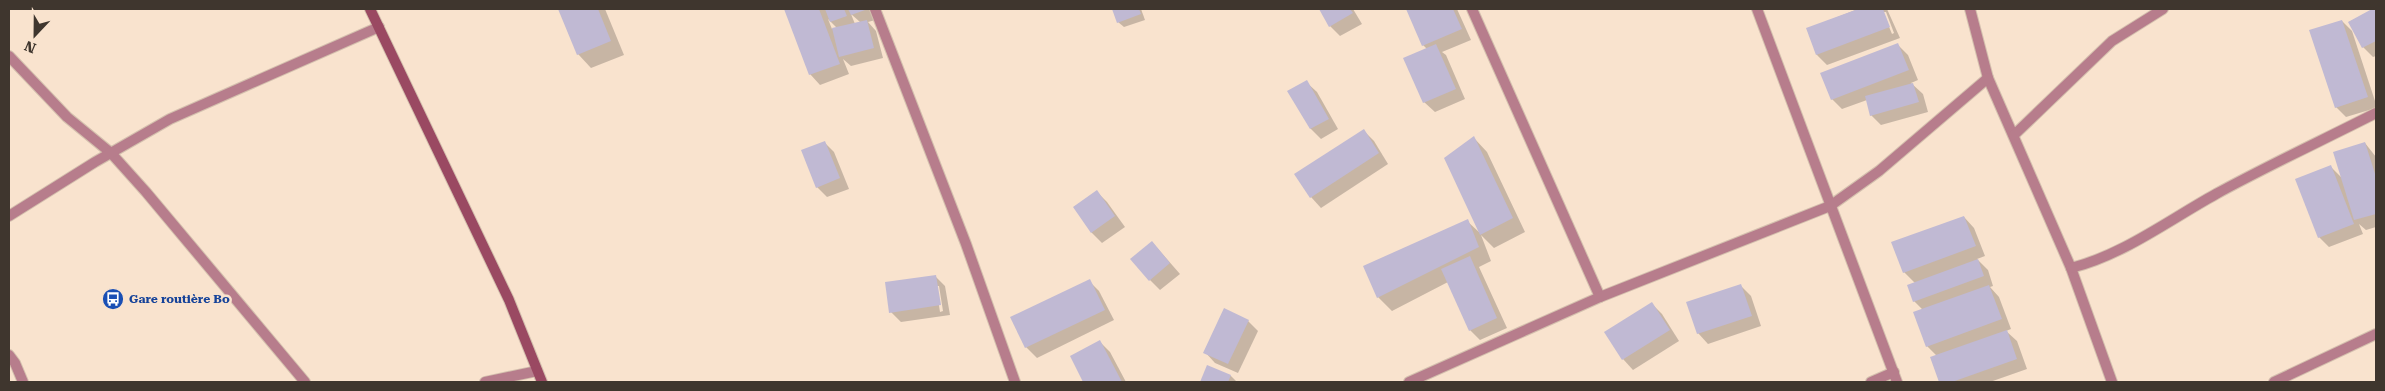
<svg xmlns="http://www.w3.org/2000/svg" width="2385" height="391" viewBox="0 0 2385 391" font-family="'Roboto Serif',serif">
<rect width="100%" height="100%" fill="#f9e3ce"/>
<g fill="#0003" fill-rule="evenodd">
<path d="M559 9H605L624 55 591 68 578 54Z"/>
<path d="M785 9H875L879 19 868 22 876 31 883 58 851 66 843 59 849 74 820 85 810 74ZM851 14 860 22 855 24ZM828 19 837 28 832 29Z"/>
<path d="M1113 9H1141L1145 20 1124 27 1118 22Z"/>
<path d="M1320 9H1353L1362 24 1340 36 1330 26Z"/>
<path d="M1407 9H1457L1471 40 1442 52 1446 55 1465 99 1435 112 1424 102 1427 49 1423 45Z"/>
<path d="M1858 9H1887L1900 38 1827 65 1817 55 1807 29ZM1883 12H1886L1894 33 1892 34Z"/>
<path d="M2374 9H2376V56L2373 57 2363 47 2349 22Z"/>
<path d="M2342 21 2352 31 2376 104V108L2346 117 2336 107Z"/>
<path d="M1898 45 1908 55 1918 80 1911 83 1923 94 1928 112 1881 125 1871 115 1867 100 1842 109 1832 99Z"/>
<path d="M1306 82 1317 92 1338 129 1321 139 1311 129 1289 92Z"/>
<path d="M1364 131 1374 141 1388 164 1321 208 1311 197Z"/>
<path d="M1474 138 1487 152 1525 232 1494 248 1481 235 1491 261 1479 267 1507 328 1480 340 1470 330 1448 282 1392 311 1378 297 1467 221 1480 233Z"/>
<path d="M824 142 834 152 849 189 827 197 817 187Z"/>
<path d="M2365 143 2376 157V227L2366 230 2359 224 2363 234 2329 247 2319 237 2331 167 2343 179Z"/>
<path d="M1097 192 1107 202 1125 227 1102 243 1092 233 1074 207Z"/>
<path d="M1964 217 1974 228 1985 256 1977 259 1988 270 1993 286 1990 287 1999 297 2011 329 2006 331 2017 341 2027 369 1990 382H1940L1931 358 1937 356 1927 346 1923 310 1914 301 1915 283 1904 272Z"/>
<path d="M1152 242 1180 274 1160 290 1150 280Z"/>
<path d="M935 276 945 286 950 315 901 322 891 312ZM936 286H939L943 311 940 312Z"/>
<path d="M1089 281 1099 291 1114 320 1037 358 1026 347 1012 318Z"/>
<path d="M1741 286 1751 296 1761 326 1708 344 1698 333Z"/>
<path d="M1652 304 1662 314 1679 341 1633 370 1623 359Z"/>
<path d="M1248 321 1258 331 1238 373 1215 363 1205 352Z"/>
<path d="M1100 342 1110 352 1126 382H1085L1072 356Z"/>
<path d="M1208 367 1231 376 1237 382H1201Z"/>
</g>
<g fill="#c0b9d3">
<path d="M558 9H598L611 41 577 55Z"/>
<path d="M784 9H819L840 64 809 75Z"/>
<path d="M825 9H844L847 16 830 22Z"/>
<path d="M848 9H868L851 15Z"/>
<path d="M1112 9H1139L1141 14 1117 23Z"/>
<path d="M1319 9H1350L1353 13 1329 27Z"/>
<path d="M1406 9H1453L1462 29 1422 46Z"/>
<path d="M1858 9H1883L1890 27 1816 55 1806 28Z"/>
<path d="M2372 9H2376V41L2362 48 2348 22Z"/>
<path d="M867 20 874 48 839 57 832 28Z"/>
<path d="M2342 20 2368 97 2335 108 2309 30Z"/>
<path d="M1898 43 1909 70 1831 100 1820 73Z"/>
<path d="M1436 44 1456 89 1423 103 1403 58Z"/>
<path d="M1307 80 1329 119 1310 129 1287 91Z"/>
<path d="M1913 83 1919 102 1870 116 1865 96Z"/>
<path d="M1364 129 1379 153 1310 198 1294 174Z"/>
<path d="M1474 136 1513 218 1480 235 1444 158Z"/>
<path d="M825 141 840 178 816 188 801 150Z"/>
<path d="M2365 142 2376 177V214L2354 220 2333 152Z"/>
<path d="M2331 165 2354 224 2318 238 2295 179Z"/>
<path d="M1097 190 1115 216 1091 233 1073 207Z"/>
<path d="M1964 216 1976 246 1903 273 1891 242Z"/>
<path d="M1468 219 1479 247 1377 298 1363 266Z"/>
<path d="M1152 241 1170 263 1149 281 1130 259Z"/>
<path d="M1470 256 1497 318 1469 331 1441 269Z"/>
<path d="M1978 259 1984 276 1913 302 1907 285Z"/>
<path d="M936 275 941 305 889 313 885 282Z"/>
<path d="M1090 279 1105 310 1025 348 1010 317Z"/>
<path d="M1741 284 1752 316 1697 334 1686 302Z"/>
<path d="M1989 285 2002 319 1926 347 1913 312Z"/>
<path d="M1652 302 1670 330 1622 360 1604 332Z"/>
<path d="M1224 308 1249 320 1228 364 1203 353Z"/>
<path d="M2007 330 2017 359 1952 382H1939L1930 357Z"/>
<path d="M1100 340 1122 382H1083L1070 356Z"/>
<path d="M1207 365 1231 375 1228 382H1200Z"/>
</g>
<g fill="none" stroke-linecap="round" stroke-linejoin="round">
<g stroke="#d4c0ae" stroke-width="12">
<g id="street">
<path d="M875 9 966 244 1015 382"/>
<path d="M1472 9 1600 297"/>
<path d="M1757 9 1897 382"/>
<path d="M1970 9 1988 78 2071 268 2112 382"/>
<path d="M9 56 67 117 111 153 146 192 305 382"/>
<path d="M2014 135 2112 41 2163 9"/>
<path d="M9 216 95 162 170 119 379 27"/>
<path d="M2071 268C2123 255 2169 220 2216 194 2269 165 2323 140 2376 113"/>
<path d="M9 355 15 363 23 382"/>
<path d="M485 382 537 371"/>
<path d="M1409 382 1600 297 1830 206 1879 171 1988 78"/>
<path d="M1871 382 1894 372"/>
<path d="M2274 382 2376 334"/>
</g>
</g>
<g stroke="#d4c0ae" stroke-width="12">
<path id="secondary" d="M370 9 509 300 542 382"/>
</g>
<use href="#street" stroke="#b77d8c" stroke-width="10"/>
<use href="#secondary" stroke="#9a4962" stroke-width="10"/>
</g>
<defs>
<g id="bus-disc" transform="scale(1.125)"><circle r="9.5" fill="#1a4fb4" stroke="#f9e3ce"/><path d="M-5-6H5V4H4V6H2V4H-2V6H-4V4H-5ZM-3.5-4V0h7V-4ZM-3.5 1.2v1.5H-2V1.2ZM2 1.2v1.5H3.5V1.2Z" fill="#fff"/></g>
</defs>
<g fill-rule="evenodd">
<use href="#bus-disc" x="113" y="299"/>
</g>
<g text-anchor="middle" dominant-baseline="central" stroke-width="5" stroke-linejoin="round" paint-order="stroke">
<g font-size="12" font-weight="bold" fill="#164399" stroke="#f9e3ce" text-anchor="start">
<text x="129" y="299">Gare routière Bo</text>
</g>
</g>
<rect width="2385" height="391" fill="none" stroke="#3f362e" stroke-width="20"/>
<g transform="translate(35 35) rotate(202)" stroke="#f9e3ce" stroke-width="4" paint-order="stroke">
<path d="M0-4L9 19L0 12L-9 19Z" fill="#3f362e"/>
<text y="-8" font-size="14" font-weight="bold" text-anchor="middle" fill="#3f362e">N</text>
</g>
</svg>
